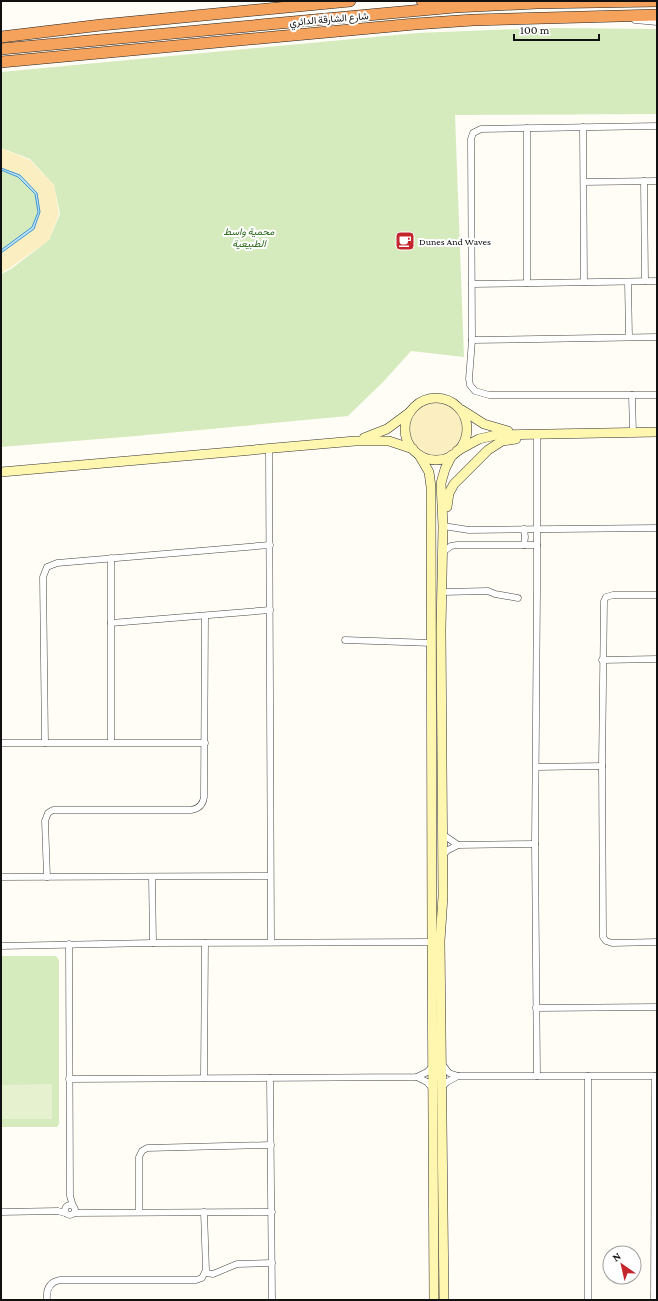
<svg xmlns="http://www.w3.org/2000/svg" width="658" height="1301" viewBox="0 0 658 1301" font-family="'Crimson Pro',Vazirmatn,serif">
<rect width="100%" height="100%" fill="#fffdf5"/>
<g fill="#d5ebbd">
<path d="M545 28 657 29V114L455 115 464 357 411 351 384 381 348 416 136 436 1 447V274L11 269 49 240 60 214 54 185 30 159 1 148V72L417 33Z"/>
<path d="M1 170 18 177 35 194 38 212 32 227 1 250Z"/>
<path d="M1 956H56L59 960V1124L57 1127H1V1119H52V1085H1Z"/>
</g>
<g fill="#fbeec1">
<path d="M1 148 30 160 54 185 59 214 49 240 10 268 1 273V253L34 229 40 212 37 193 20 175 1 168Z"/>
<circle cx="436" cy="429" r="26"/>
</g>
<path fill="#e6f2cf" d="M52 1084V1119H1V1085Z"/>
<path fill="#b9e0f7" stroke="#3f96cf" d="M1 168 20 175 37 193 40 212 34 229 1 253V250L32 227 38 212 35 194 18 177 1 170Z"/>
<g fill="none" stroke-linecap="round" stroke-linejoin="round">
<g stroke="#444" stroke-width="7">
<g id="minor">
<path d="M635 20 657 22"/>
<path d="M657 126 481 129 473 133 471 139 472 340 469 379 470 385 475 391 489 395H657"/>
<path d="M583 127 584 282"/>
<path d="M527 128V283"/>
<path d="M644 181 645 281"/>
<path d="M584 182 657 181"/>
<path d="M628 282 629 337"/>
<path d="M472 284 657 281"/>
<path d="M472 340 657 337"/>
<path d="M632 395 633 433"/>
<path d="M537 434V590L535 844 537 1076"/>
<path d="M269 449 271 942"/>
<path d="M443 526 469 530 657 528"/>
<path d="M524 545 525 537 524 529"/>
<path d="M443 552 451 546 457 545H537"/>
<path d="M442 592 488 591 495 594 518 598"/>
<path d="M657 595H613L606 597 604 601 602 766 603 937 606 941 612 943 657 942"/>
<path d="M111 623 270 610"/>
<path d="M345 640 432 643"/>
<path d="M602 660 657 659"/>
<path d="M111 742V558"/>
<path d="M1 743H205"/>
<path d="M45 743 43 577 47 567 57 563 270 545"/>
<path d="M536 767 602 766"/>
<path d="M442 834 458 845"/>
<path d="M442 856 448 850 458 845 535 844"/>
<path d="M1 877 270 876"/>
<path d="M47 877 45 821 48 813 53 810H191C198 809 203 805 204 797L205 616"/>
<path d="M152 877 153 943"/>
<path d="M69 944 70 1196 73 1206"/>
<path d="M1 946 153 943 432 942"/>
<path d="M536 1008 657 1007"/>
<path d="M442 1064 449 1073 458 1076H657"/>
<path d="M417 1077 427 1082 432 1088"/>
<path d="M204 1078 205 943"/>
<path d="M270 1078 272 1300"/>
<path d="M69 1079 417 1077 427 1072 432 1067"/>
<path d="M441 1088 447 1082 458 1076"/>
<circle cx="70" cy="1210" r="5"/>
<path d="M1 1212 58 1211 65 1213"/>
<path d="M139 1212V1157L142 1151 147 1148 271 1145"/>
<path d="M74 1213 272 1212"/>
<path d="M206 1273 213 1274 237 1264 272 1263"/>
<path d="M47 1300C46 1290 49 1282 60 1280H196L202 1278 206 1270 204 1212"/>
<path d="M588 1300V1076"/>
<path d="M654 1300 655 1076"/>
</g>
</g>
<g stroke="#333" stroke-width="10">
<g id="secondary">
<circle cx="436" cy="429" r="31"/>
<path d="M462 410 484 424 508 431"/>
<path d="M364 438 387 429 410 412"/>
<path d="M457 451 479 439 496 435 657 432"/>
<path d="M419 455 429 472 431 487 432 942 434 1300"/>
<path d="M1 472 355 441H389L413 449"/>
<path d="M447 507 449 493 454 484 488 450 502 441 516 439"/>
<path d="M444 1300 440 941 443 896 441 630 443 526 441 483 445 469 452 455"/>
</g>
</g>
<g stroke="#222" stroke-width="12">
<g id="motorway">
<path d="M422 1 443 3"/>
<path d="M1 37 101 25 350 1"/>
<path d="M1 49 455 7 537 3 657 1"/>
<path d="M1 62 415 24 473 20 657 15"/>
</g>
</g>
<use href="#minor" stroke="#fff" stroke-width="6"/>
<use href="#secondary" stroke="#fff6b0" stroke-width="9"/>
<use href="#motorway" stroke="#f5a25d" stroke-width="11"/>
</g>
<defs>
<g id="cafe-square" transform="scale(1)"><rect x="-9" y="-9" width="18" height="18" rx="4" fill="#c4262e" stroke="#fff"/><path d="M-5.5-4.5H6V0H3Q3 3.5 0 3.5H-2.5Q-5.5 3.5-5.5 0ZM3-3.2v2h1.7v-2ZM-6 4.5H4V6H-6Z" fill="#fff"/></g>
</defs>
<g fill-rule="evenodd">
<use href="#cafe-square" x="405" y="241"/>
</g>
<g text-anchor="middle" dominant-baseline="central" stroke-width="4" stroke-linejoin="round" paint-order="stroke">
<g font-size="10" fill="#111" stroke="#fff">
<text transform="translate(329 19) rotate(-5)">شارع الشارقة الدائري</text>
</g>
<g font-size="10" font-style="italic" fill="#2f6b1f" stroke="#fff">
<text x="249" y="231">محمية واسط<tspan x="249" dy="12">الطبيعية</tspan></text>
</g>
<g font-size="10" fill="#111" stroke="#fff" text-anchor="start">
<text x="419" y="241">Dunes And Waves</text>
</g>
</g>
<rect width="658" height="1301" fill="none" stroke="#111111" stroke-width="4"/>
<g transform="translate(622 1265) rotate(326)"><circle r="19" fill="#ffffff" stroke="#a0a0a0"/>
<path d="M0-3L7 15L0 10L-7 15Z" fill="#c4262e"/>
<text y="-6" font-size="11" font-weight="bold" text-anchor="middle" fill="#111111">N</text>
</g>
<path d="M514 34v6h85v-6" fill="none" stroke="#111111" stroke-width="2"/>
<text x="520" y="34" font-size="12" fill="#111111" stroke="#ffffff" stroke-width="3" paint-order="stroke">100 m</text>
</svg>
